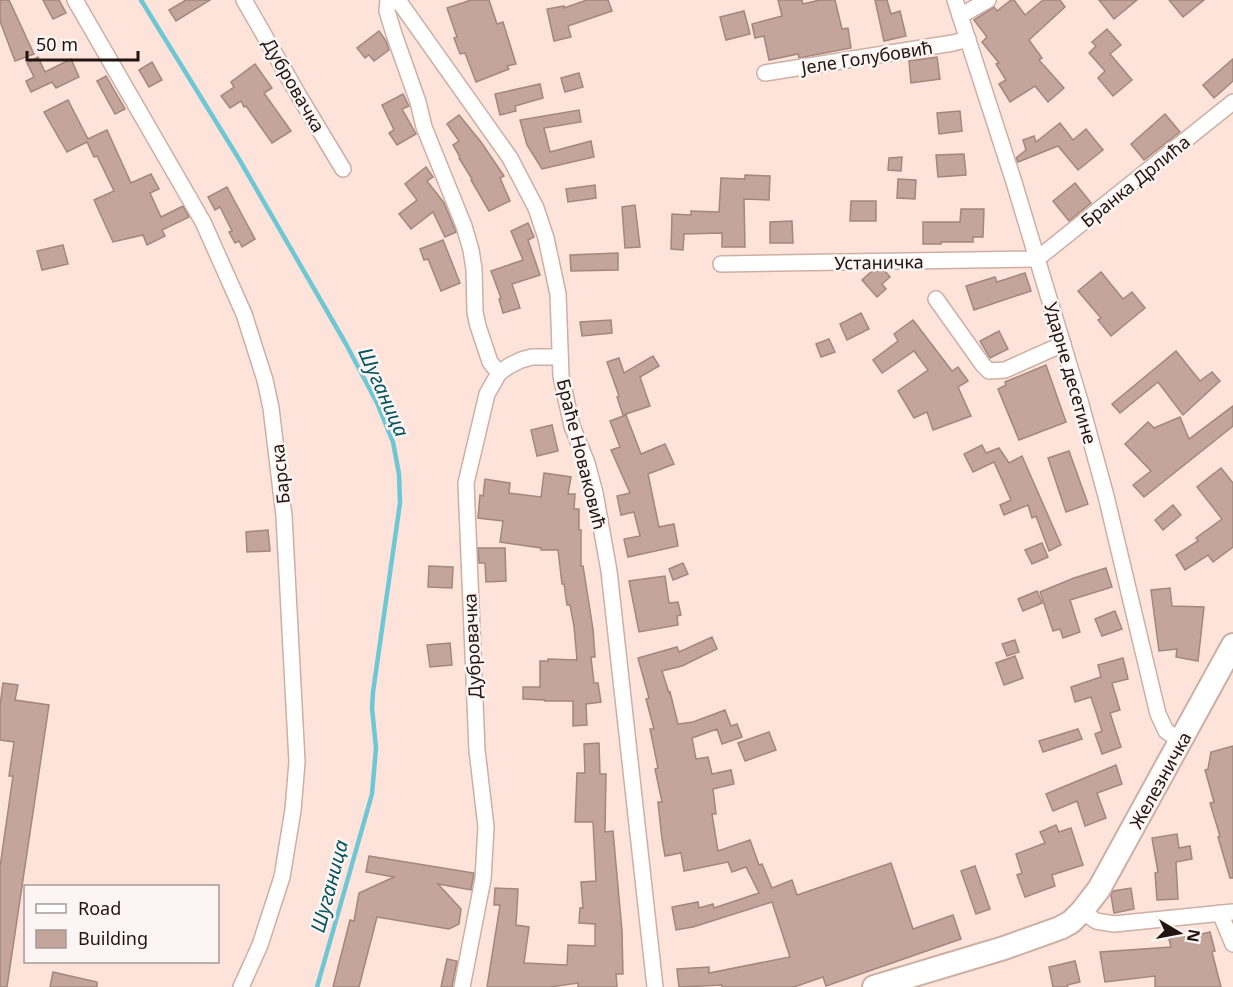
<svg xmlns="http://www.w3.org/2000/svg" width="1233" height="987" viewBox="0 0 1233 987" font-family="'Noto Sans',sans-serif">
<rect width="100%" height="100%" fill="#fde3da"/>
<g fill="none" stroke-linecap="round" stroke-linejoin="round">
<path stroke="#6ec7d4" stroke-width="4.5" d="M141 0 239 159 346 344 377 403 393 442 399 474 400 503 373 692 372 708 376 748 372 794 317 987"/>
</g>
<g fill="#c4a59b" stroke="#a3867c" stroke-width="1.5">
<path d="M0 0H9L34 54 15 61 0 21Z"/>
<path d="M43 0H59L66 13 53 19Z"/>
<path d="M186 0H210L176 21 169 10Z"/>
<path d="M471 0H489L497 24 503 22 516 64 507 66 509 69 476 82 465 53 460 54 454 38 457 37 447 8Z"/>
<path d="M587 0H608L612 11 568 26 571 37 554 41 547 9 564 6V8Z"/>
<path d="M778 0H802L803 4 820 0H835L842 29 848 28 851 48 799 58 798 54 769 60 764 36 755 38 752 24 782 16Z"/>
<path d="M875 0H887L891 14 900 11 906 36 884 41Z"/>
<path d="M1011 0H1014L1025 15 1043 0H1060L1065 7 1029 40 1042 58 1039 60 1064 88 1048 102 1035 86 1010 102 999 84 1006 80 996 64 999 63 982 42 987 37 974 20 994 7 997 11Z"/>
<path d="M1099 0H1137L1114 19Z"/>
<path d="M1169 0H1204L1183 17Z"/>
<path d="M744 11 750 34 726 40 720 17Z"/>
<path d="M1107 29 1121 45 1110 54 1132 80 1113 96 1098 78 1105 71 1089 53 1096 46 1092 42Z"/>
<path d="M379 31 386 41 389 50 374 61 369 55 365 58 357 48Z"/>
<path d="M38 57 45 72 71 59 79 77 56 88 52 82 31 92 26 81 34 77 27 63Z"/>
<path d="M937 57 940 79 911 83 909 61Z"/>
<path d="M1233 59V81L1214 98 1203 85Z"/>
<path d="M152 62 162 80 149 87 139 70Z"/>
<path d="M255 64 272 88 264 93 291 131 272 143 246 106 244 107 241 101 230 108 221 96 234 87 231 82Z"/>
<path d="M579 73 583 87 565 92 561 78Z"/>
<path d="M106 76 125 109 115 114 97 81Z"/>
<path d="M540 84 543 98 515 106 516 111 500 115 495 94Z"/>
<path d="M403 94 409 106 402 109 416 134 397 145 389 133 394 130 382 105Z"/>
<path d="M68 100 88 139 107 130 131 183 151 174 159 189 150 193 161 217 183 206 189 217 162 230 165 236 147 245 143 235 113 242 94 200 114 191 97 156 94 157 87 142 67 152 44 112Z"/>
<path d="M579 110 581 122 544 128 550 152 591 141 594 157 542 169 527 145 520 120Z"/>
<path d="M960 111 962 131 939 134 937 113Z"/>
<path d="M1165 114 1180 132 1144 160 1131 144Z"/>
<path d="M459 115 481 142 504 176 500 178 510 201 489 211 471 180 472 179 459 158 460 157 453 145 459 141 447 124Z"/>
<path d="M1060 123 1073 140 1086 129 1103 150 1078 170 1058 146 1018 162 1016 158 1026 150 1023 140 1034 136 1036 142Z"/>
<path d="M964 154 966 175 938 177 936 155Z"/>
<path d="M902 157 901 171 888 170 889 158Z"/>
<path d="M426 167 433 177 427 181 444 203 456 232 445 237 433 212 411 229 399 214 417 200 405 184Z"/>
<path d="M745 175 770 176 769 200 744 199 745 247H722V233L684 234 683 250 671 249 672 214 691 215V211L719 212 721 178 745 179Z"/>
<path d="M898 179 916 180 915 199 897 198Z"/>
<path d="M1075 183 1091 203 1069 221 1053 201Z"/>
<path d="M595 185 596 198 568 202 566 189Z"/>
<path d="M227 187 255 239 242 247 239 241 235 243 229 232 232 231 220 207 215 210 208 197Z"/>
<path d="M851 201H876V221H850Z"/>
<path d="M635 205 640 247 625 248 622 207Z"/>
<path d="M961 209H984L983 237H973V242H941V244H923V222H960Z"/>
<path d="M792 221 793 243H770V222Z"/>
<path d="M528 223 534 237 528 240 540 275 512 284 520 308 503 313 499 299 501 298 491 271 523 260 511 231Z"/>
<path d="M443 240 460 283 441 291 428 259 424 260 420 249Z"/>
<path d="M63 245 68 264 42 270 37 251Z"/>
<path d="M618 253V270L571 271 570 255Z"/>
<path d="M872 271H885L890 277 882 284 886 289 877 297 862 280Z"/>
<path d="M1101 272 1123 299 1132 292 1145 308 1111 336 1098 320 1101 318 1078 291Z"/>
<path d="M1025 273 1031 291 974 310 966 286 995 277 997 282Z"/>
<path d="M861 313 869 329 847 340 840 324Z"/>
<path d="M611 320 612 333 582 336 580 322Z"/>
<path d="M913 320 952 371 958 367 968 381 958 387 971 416 933 430 927 412 914 418 898 391 928 370 914 351 882 373 873 360 898 341 894 334Z"/>
<path d="M999 331 1008 349 990 358 980 341Z"/>
<path d="M829 339 835 352 821 357 816 344Z"/>
<path d="M1176 351 1200 381 1212 372 1220 381 1183 415 1158 382 1120 413 1112 404Z"/>
<path d="M653 356 659 366 640 377 650 406 623 415 617 397 619 396 607 362 619 358 624 373Z"/>
<path d="M1046 365 1066 422 1019 440 998 389 1006 385 1005 382Z"/>
<path d="M1233 406V426L1144 497 1133 485 1151 471 1125 444 1148 422 1154 428 1180 417 1189 439Z"/>
<path d="M626 415 641 454 665 444 674 464 648 474 659 527 674 524 678 546 628 557 624 539 640 536 634 512 621 515 617 496 630 493 611 450 620 447 610 421Z"/>
<path d="M552 425 558 451 537 456 531 430Z"/>
<path d="M982 445 986 453 999 448 1009 463 1022 456 1061 545 1049 551 1036 516 1032 518 1028 505 1004 515 1000 505 1011 500 994 462 973 472 964 454Z"/>
<path d="M1069 451 1088 504 1066 512 1048 458Z"/>
<path d="M1221 468 1233 483V547L1213 562 1208 555 1185 570 1176 555 1198 541 1196 538 1222 519 1197 487Z"/>
<path d="M544 473 571 477 568 494H575L574 509H579V530H581V566H583L593 629 595 657H591L594 683H598L601 702 586 704 587 725 573 726V701H545V700L523 699V687H540V661H548V659L577 660 574 626 570 605H567L564 584H562L558 550H541V548L500 542 503 521 478 518 480 495 483 496 485 479 510 483 509 493 541 497Z"/>
<path d="M1173 505 1181 515 1163 530 1155 520Z"/>
<path d="M268 530 270 551 247 552 246 532Z"/>
<path d="M1042 543 1048 557 1032 564 1025 550Z"/>
<path d="M478 548H505L506 581 486 582 485 563H479Z"/>
<path d="M683 563 688 574 673 580 669 569Z"/>
<path d="M429 566 453 567 452 588 428 587Z"/>
<path d="M1106 568 1112 587 1070 600 1080 632 1063 638 1060 629 1053 631 1040 592 1074 578Z"/>
<path d="M665 576 669 603 678 602 681 615 677 616 678 625 639 632 629 581Z"/>
<path d="M1170 588 1172 606 1204 607 1198 661 1176 657 1177 649 1159 651 1151 590Z"/>
<path d="M1037 591 1042 603 1023 611 1018 599Z"/>
<path d="M1115 611 1122 629 1102 636 1095 619Z"/>
<path d="M712 637 717 649 682 666 662 671 669 693 670 692 678 724 693 722 725 710 731 726 737 724 742 737 722 744 717 729 692 738 696 759 708 757 712 774 731 770 734 784 713 789 716 814H712L718 851 750 840 759 865 762 864 772 888 792 880 797 895 891 863 913 929 953 915 961 939 826 986 823 977 794 987H722V985L679 987 677 969 709 967V973L790 957 772 902 693 927 676 930 672 907 698 902 699 908 713 904 714 908 759 893 746 867 732 872 728 862 684 871 681 853 665 856 662 839 658 802H662L655 769 658 768 650 729H654L646 699 649 698 638 658 677 647 679 652Z"/>
<path d="M1015 640 1019 652 1007 656 1002 644Z"/>
<path d="M450 643 452 665 430 667 427 645Z"/>
<path d="M1015 656 1023 678 1004 685 996 663Z"/>
<path d="M1123 658 1128 679 1112 683 1120 710 1110 713 1121 747 1102 754 1095 734 1102 731 1091 697 1075 702 1071 687 1101 677 1098 665Z"/>
<path d="M3 683 18 685 15 700 49 705 7 987H0V867L13 776H9L14 742 0 740V706Z"/>
<path d="M1078 729 1082 739 1043 752 1039 741Z"/>
<path d="M769 732 776 750 745 761 738 743Z"/>
<path d="M599 743 600 774H606L605 832 613 831 622 931 623 974H616L617 987H578V983L550 987H487L500 905H494L495 888 518 889 516 925 529 927 524 963 567 965 568 945 595 946V924L579 923 580 908H583L581 882 596 881 593 822H575L577 773H585L584 744Z"/>
<path d="M1233 746V878H1230L1218 837 1220 836 1210 803 1214 802 1205 770 1208 769 1211 752Z"/>
<path d="M1116 765 1122 784 1097 793 1106 818 1085 826 1077 801 1053 811 1046 794Z"/>
<path d="M1056 825 1059 832 1071 828 1083 865 1052 875 1055 886 1025 897 1017 875 1022 873 1016 854 1045 843 1040 832Z"/>
<path d="M1177 834 1179 848 1190 846 1192 859 1176 862 1178 899 1157 900 1155 873 1158 872 1152 838Z"/>
<path d="M369 856 474 873 471 890 438 884 461 909 459 924 449 929 377 917 359 987H333L350 920 354 921 359 893 394 877 366 872Z"/>
<path d="M975 866 990 909 976 914 961 871Z"/>
<path d="M1131 888 1134 909 1114 913 1111 895 1113 891Z"/>
<path d="M1210 932 1215 951 1212 952 1221 987H1155V976L1105 982 1100 952 1171 947 1169 939 1185 934 1186 938Z"/>
<path d="M447 959 457 961 452 987H441Z"/>
<path d="M1075 961 1080 982 1067 985 1068 987H1053L1049 967Z"/>
<path d="M53 972 97 982V987H50Z"/>
</g>
<g fill="none" stroke-linecap="round" stroke-linejoin="round">
<g stroke="#cdafa4" stroke-width="18">
<g id="street">
<path d="M75 0 203 222 244 314 265 380 271 408 284 516 297 762 293 810 282 877 260 945 241 987"/>
<path d="M244 0 299 96 343 169"/>
<path d="M388 0 387 11 394 34 418 102 424 127 464 226 471 250 474 269 475 312 478 326 490 362 499 373"/>
<path d="M398 0 510 158 536 208 546 238 558 294 561 376 572 426 587 463 595 493 609 571 655 987"/>
<path d="M955 0 1013 179 1080 401 1106 496 1158 714 1166 731 1181 741"/>
<path d="M960 16 988 0"/>
<path d="M765 73 953 43 968 39"/>
<path d="M721 264 1037 259 1233 102"/>
<path d="M936 299 983 365 989 371 1005 370 1063 344"/>
<path d="M1082 911 1096 921 1114 924 1233 912"/>
<path d="M1220 913 1233 944"/>
<path d="M462 987 483 879 486 827 477 750 466 483 487 394 499 373 509 366 521 360 532 357H560"/>
</g>
</g>
<g stroke="#cdafa4" stroke-width="26">
<path id="secondary" d="M874 987 1004 948 1060 928 1071 922 1082 911 1099 889 1233 645"/>
</g>
<use href="#street" stroke="#fff" stroke-width="15"/>
<use href="#secondary" stroke="#fff" stroke-width="22"/>
</g>
<g text-anchor="middle" dominant-baseline="central" stroke-width="5" stroke-linejoin="round" paint-order="stroke">
<g font-size="18" fill="#201511" stroke="#fcf5f3">
<text transform="translate(867 57) rotate(-9)">Јеле Голубовић</text>
<text transform="translate(294 85) rotate(60)">Дубровачка</text>
<text transform="translate(1135 181) rotate(-39)">Бранка Дрлића</text>
<text transform="translate(879 262) rotate(-1)">Устаничка</text>
<text transform="translate(1071 373) rotate(74)">Ударне десетине</text>
<text transform="translate(582 454) rotate(76)">Браће Новаковић</text>
<text transform="translate(280 474) rotate(-96)">Барска</text>
<text transform="translate(472 646) rotate(-93)">Дубровачка</text>
<text transform="translate(1160 780) rotate(-61)">Железничка</text>
</g>
<g font-size="20" font-style="italic" fill="#00525c" stroke="#fcf5f3">
<text transform="translate(384 392) rotate(66)">Шуганица</text>
<text transform="translate(329 886) rotate(-75)">Шуганица</text>
</g>
</g>
<rect x="24" y="885" width="195" height="78" fill="#fcf5f3" stroke="#a49b99" stroke-width="1.5"/>
<rect x="36" y="904" width="30" height="9" fill="#ffffff" stroke="#a49b99" stroke-width="1.5"/>
<text x="78" y="915" font-size="18" fill="#201511">Road</text>
<rect x="36" y="930" width="30" height="18" fill="#c4a59b" stroke="#a49b99" stroke-width="1.5"/>
<text x="78" y="945" font-size="18" fill="#201511">Building</text>
<g transform="translate(1179 933) rotate(100)" stroke="#fcf5f3" stroke-width="4.5" paint-order="stroke">
<path d="M0-4.5L10 22L0 15L-10 22Z" fill="#201511"/>
<text y="-9" font-size="16" font-weight="bold" text-anchor="middle" fill="#201511">N</text>
</g>
<path d="M27 51v9h111v-9" fill="none" stroke="#201511" stroke-width="3"/>
<text x="36" y="51" font-size="18" fill="#201511" stroke="#fcf5f3" stroke-width="4.5" paint-order="stroke">50 m</text>
</svg>
